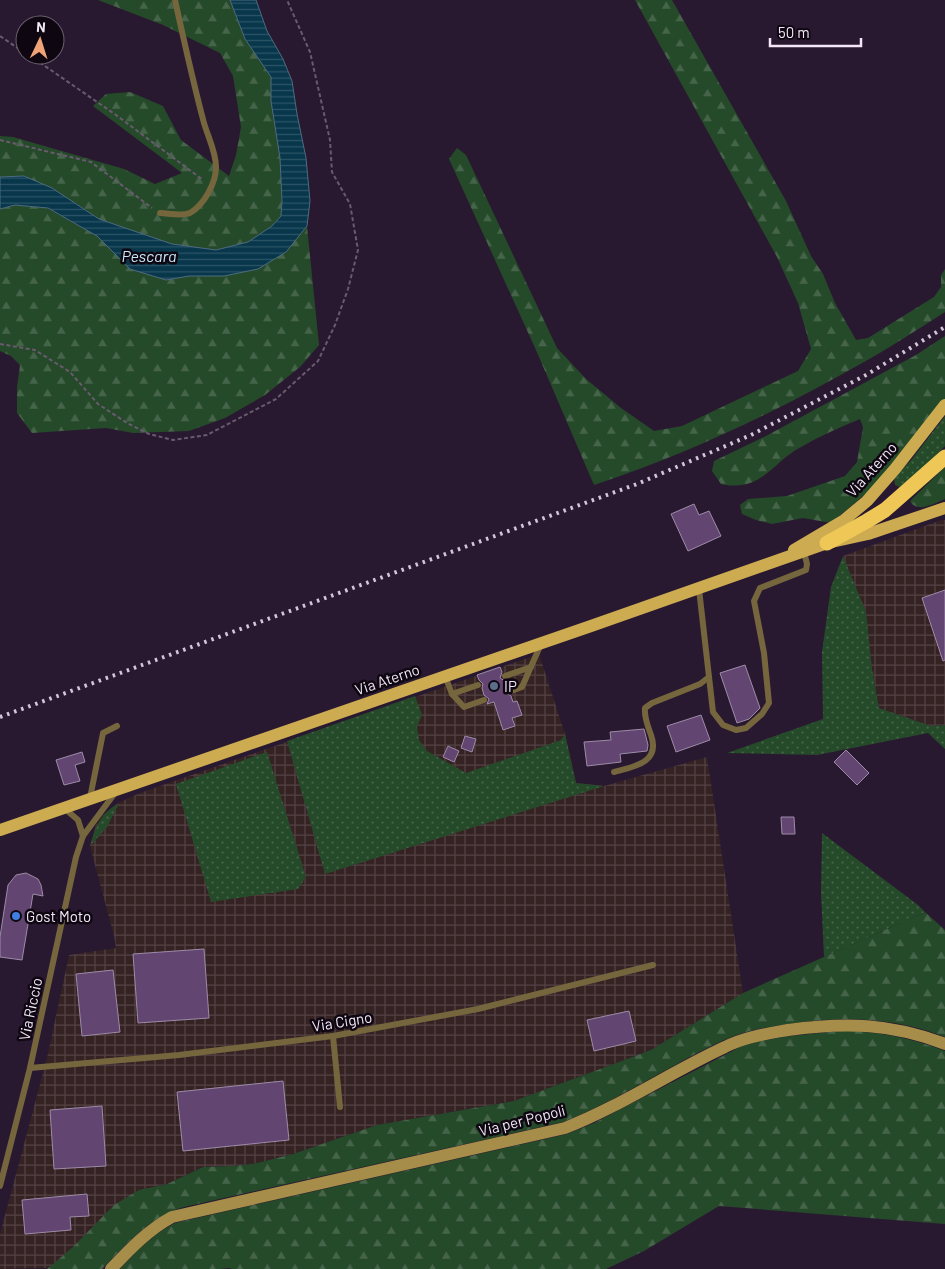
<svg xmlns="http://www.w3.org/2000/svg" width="945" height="1269" viewBox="0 0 945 1269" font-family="Barlow,sans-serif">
<defs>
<pattern id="industrial-grid" width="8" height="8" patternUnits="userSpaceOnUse" patternTransform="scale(1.25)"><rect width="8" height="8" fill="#352223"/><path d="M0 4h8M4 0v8" fill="none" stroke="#534244"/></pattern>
<pattern id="grass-dots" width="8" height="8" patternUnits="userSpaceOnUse" patternTransform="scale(1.25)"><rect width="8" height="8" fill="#254a29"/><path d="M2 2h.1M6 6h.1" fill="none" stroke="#456449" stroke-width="1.8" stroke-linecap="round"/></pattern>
<pattern id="forest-firs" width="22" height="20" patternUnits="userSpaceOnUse" patternTransform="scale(1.25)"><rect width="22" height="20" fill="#254a29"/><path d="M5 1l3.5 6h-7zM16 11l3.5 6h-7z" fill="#456449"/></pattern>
<pattern id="water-rules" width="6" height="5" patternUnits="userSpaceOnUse" patternTransform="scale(1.25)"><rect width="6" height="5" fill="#08374c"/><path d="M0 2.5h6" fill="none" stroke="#2c5467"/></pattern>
</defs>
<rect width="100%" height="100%" fill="#291930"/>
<g fill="url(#industrial-grid)">
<path d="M941 520H945V725L931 726 879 708 872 669 843 556Z"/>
<path d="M539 654 565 734 576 783 604 786 707 757 743 993 651 1050 514 1101 377 1125 293 1154 257 1163 233 1166 203 1167 167 1184 139 1190 49 1268 0 1269V1234L47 1058 69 955 116 948 114 936 90 846 96 825 101 817 118 803 140 793Z"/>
</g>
<g fill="url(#grass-dots)">
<path d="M945 416V446L926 466 900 487 895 485 894 478 912 459Z"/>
<path d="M843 556 866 612 872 669 879 708 931 726 945 725V749L928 733 817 755 727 753 823 719 822 652 831 587Z"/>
<path d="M415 696 422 715 417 727 419 740 427 751 466 773 561 740 565 734 576 783 604 786 325 874 287 741Z"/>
<path d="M267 752 306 877 298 889 211 902 176 784Z"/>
<path d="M119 803 107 827 90 846C95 827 101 813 119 803Z"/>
<path d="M822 833 918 905 925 912 824 957 821 892Z"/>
</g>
<g fill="url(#forest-firs)">
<path d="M98 0H230L245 39 271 77V101L280 158 282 201 281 216 272 226 248 242 216 250 172 244 99 219 80 206 24 176 0 177V136L13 137 124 169 155 184 182 173 93 106 106 94 130 92 163 106 181 140 229 176 236 155 241 127 233 76 220 53 163 25Z"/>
<path d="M635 0H672L786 201 811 256 823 274 835 303 856 340 868 338 934 297 941 287V275L945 269V312C918 329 891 347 864 362 778 411 688 454 594 485L536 350 449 159 457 148 466 155 557 348 586 379 621 408 654 431 682 426 798 371 811 349 798 303 777 257Z"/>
<path d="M15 205 47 208 97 236 108 247 166 280 189 276H224L286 252 307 226 319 345 300 367 265 395 225 418 189 431 133 433 106 428 32 433 17 413V387L20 365 11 356 0 351V209Z"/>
<path d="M945 336V400L874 487 831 523 803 518 772 524 756 520 742 514 740 505 748 499 787 496 845 476 857 462 863 427 860 419C840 427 820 436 801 447 772 462 762 493 721 484L712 471 714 461 766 436 916 355Z"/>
<path d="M945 467V499C935 503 917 514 910 501Z"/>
<path d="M925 912 945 930V1037C893 1017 843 1016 788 1024 765 1027 744 1031 722 1041 668 1066 619 1100 563 1122L184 1207C149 1217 127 1244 102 1269H47L73 1247 114 1205 139 1190 167 1184 203 1167 233 1166 257 1163 293 1154 377 1125 514 1101 651 1050 743 993Z"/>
<path d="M843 1031C878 1031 912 1038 945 1051V1224L719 1206 644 1251 606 1269H232L229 1268 220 1269H120C137 1251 153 1234 175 1223L567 1134 594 1123 740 1047C773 1036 809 1034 843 1031Z"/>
</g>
<path fill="url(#water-rules)" stroke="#4e6c80" d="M230 0H256L267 31 283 59 292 81 297 114 306 158 310 201 307 226 286 252 258 269 224 276H189L166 280 130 269 97 236 48 208 15 205 0 209V177L24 176 52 188 99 219 172 244 216 250 248 242 272 226 281 216 282 201 280 158 271 101V77L245 39Z"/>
<g fill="#624671" stroke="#9d8ba8">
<path d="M694 504 699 515 709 511 721 536 688 551 671 514Z"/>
<path d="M945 590V660L943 661 922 598Z"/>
<path d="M745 665 760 708 749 719 737 723 720 673Z"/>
<path d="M500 667 502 672 500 678 505 681 508 687 507 693 511 696 513 702 517 701 522 715 512 718 515 726 503 730 494 702 487 704 489 699 484 695 482 688 483 684 479 680 477 675Z"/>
<path d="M701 715 710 740 676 752 667 726Z"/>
<path d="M644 729 648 745 647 751 620 754 621 762 587 766 584 742 611 740 610 732Z"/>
<path d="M465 736 476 739 472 752 461 748Z"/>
<path d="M448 746 459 751 454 762 443 757Z"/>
<path d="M846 750 869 773 857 785 834 762Z"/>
<path d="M82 752 85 762 75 765 80 781 64 785 56 760Z"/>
<path d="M781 817H794L795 834H782Z"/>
<path d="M26 873 38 879 41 885 43 896 33 894 22 960 0 957V937L8 885 16 875Z"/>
<path d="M204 949 209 1018 138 1023 133 954Z"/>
<path d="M113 970 120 1032 82 1036 76 974Z"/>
<path d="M629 1011 636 1041 594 1051 587 1020Z"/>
<path d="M283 1081 289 1140 183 1151 177 1092Z"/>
<path d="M102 1106 106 1166 54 1169 50 1110Z"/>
<path d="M87 1194 89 1216 70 1217 71 1230 25 1234 22 1200Z"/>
</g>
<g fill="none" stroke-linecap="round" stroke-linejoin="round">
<g stroke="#695a6f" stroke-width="2" stroke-dasharray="4 2.5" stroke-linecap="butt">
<path d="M0 36 25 53"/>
<path d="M29 55 116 115 203 180"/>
<path d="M0 140 91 162 152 208"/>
<path d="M0 344 35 350 70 372 98 404 127 423 149 434 173 440 207 435 276 399 318 361 335 325 348 289 358 250 350 204 332 172 330 140 310 52 287 0"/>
</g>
<g stroke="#75663d" stroke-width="6">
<path d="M160 213C168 214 183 216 190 213 204 205 216 183 216 167 216 152 208 137 204 123 193 82 184 41 175 0"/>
<path d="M699 589 713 712 723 725 736 730 746 728 762 714 769 703 764 653 754 601 760 588 806 570 807 564 804 552"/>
<path d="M445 676 452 694 464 707 484 700"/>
<path d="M505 676 531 667"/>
<path d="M511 691 522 687 541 644"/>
<path d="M452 694 478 685"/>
<path d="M614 772C633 767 661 763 651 735 648 726 644 718 645 708L652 703 700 684 709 677"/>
<path d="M90 798 103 733 117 726"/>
<path d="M64 808 78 820 83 836"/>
<path d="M333 1036 340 1107"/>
<path d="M30 1068 179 1055 333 1036 478 1009 653 965"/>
<path d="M0 1186 30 1068 76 857 83 836 115 793"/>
</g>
<path stroke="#a68d49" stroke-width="12" d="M111 1269C130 1249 148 1230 172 1217L565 1128C621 1106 671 1072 725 1047 745 1037 766 1034 788 1030 844 1022 891 1023 945 1044"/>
<g stroke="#ccab51" stroke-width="12">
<path d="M794 550 843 521 867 501 895 469 945 405"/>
<path d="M0 830 591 626 827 543 868 534 945 508"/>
</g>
<path stroke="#eec757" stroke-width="15" d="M827 543 867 521 885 510 945 457"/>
<path stroke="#d2c6d7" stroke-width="4" stroke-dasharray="2.5 5" stroke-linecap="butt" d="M0 717 637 484 751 435 866 375 945 327"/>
</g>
<circle fill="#5c6f8a" stroke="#0e0711" stroke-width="2" cx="494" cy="686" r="5"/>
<circle fill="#3f7fe0" stroke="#0e0711" stroke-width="2" cx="16" cy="916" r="5"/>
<g text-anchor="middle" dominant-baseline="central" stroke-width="5" stroke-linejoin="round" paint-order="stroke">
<g font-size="15" fill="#f3e8f8" stroke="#0e0711">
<text transform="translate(871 469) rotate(-48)">Via Aterno</text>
<text transform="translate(387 679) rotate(-19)">Via Aterno</text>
<text transform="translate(30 1009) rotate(-78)">Via Riccio</text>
<text transform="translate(342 1021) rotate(-9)">Via Cigno</text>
<text transform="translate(522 1120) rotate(-14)">Via per Popoli</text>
</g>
<g font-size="15" fill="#f3e8f8" stroke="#0e0711" text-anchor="start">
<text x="504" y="686">IP</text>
<text x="26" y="916">Gost Moto</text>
</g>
<g font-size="16" font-style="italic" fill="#c8e9fb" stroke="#0e0711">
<text x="149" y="255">Pescara</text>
</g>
</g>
<g transform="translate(40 40) rotate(4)"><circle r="24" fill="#0e0711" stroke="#6a616d"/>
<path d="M0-4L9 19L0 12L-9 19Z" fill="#efa377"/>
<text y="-8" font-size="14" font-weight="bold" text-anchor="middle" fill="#f3e8f8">N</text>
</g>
<path d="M770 38v8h91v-8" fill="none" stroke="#f3e8f8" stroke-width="2.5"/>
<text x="778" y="38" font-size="15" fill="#f3e8f8" stroke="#0e0711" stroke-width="4" paint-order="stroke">50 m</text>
</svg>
